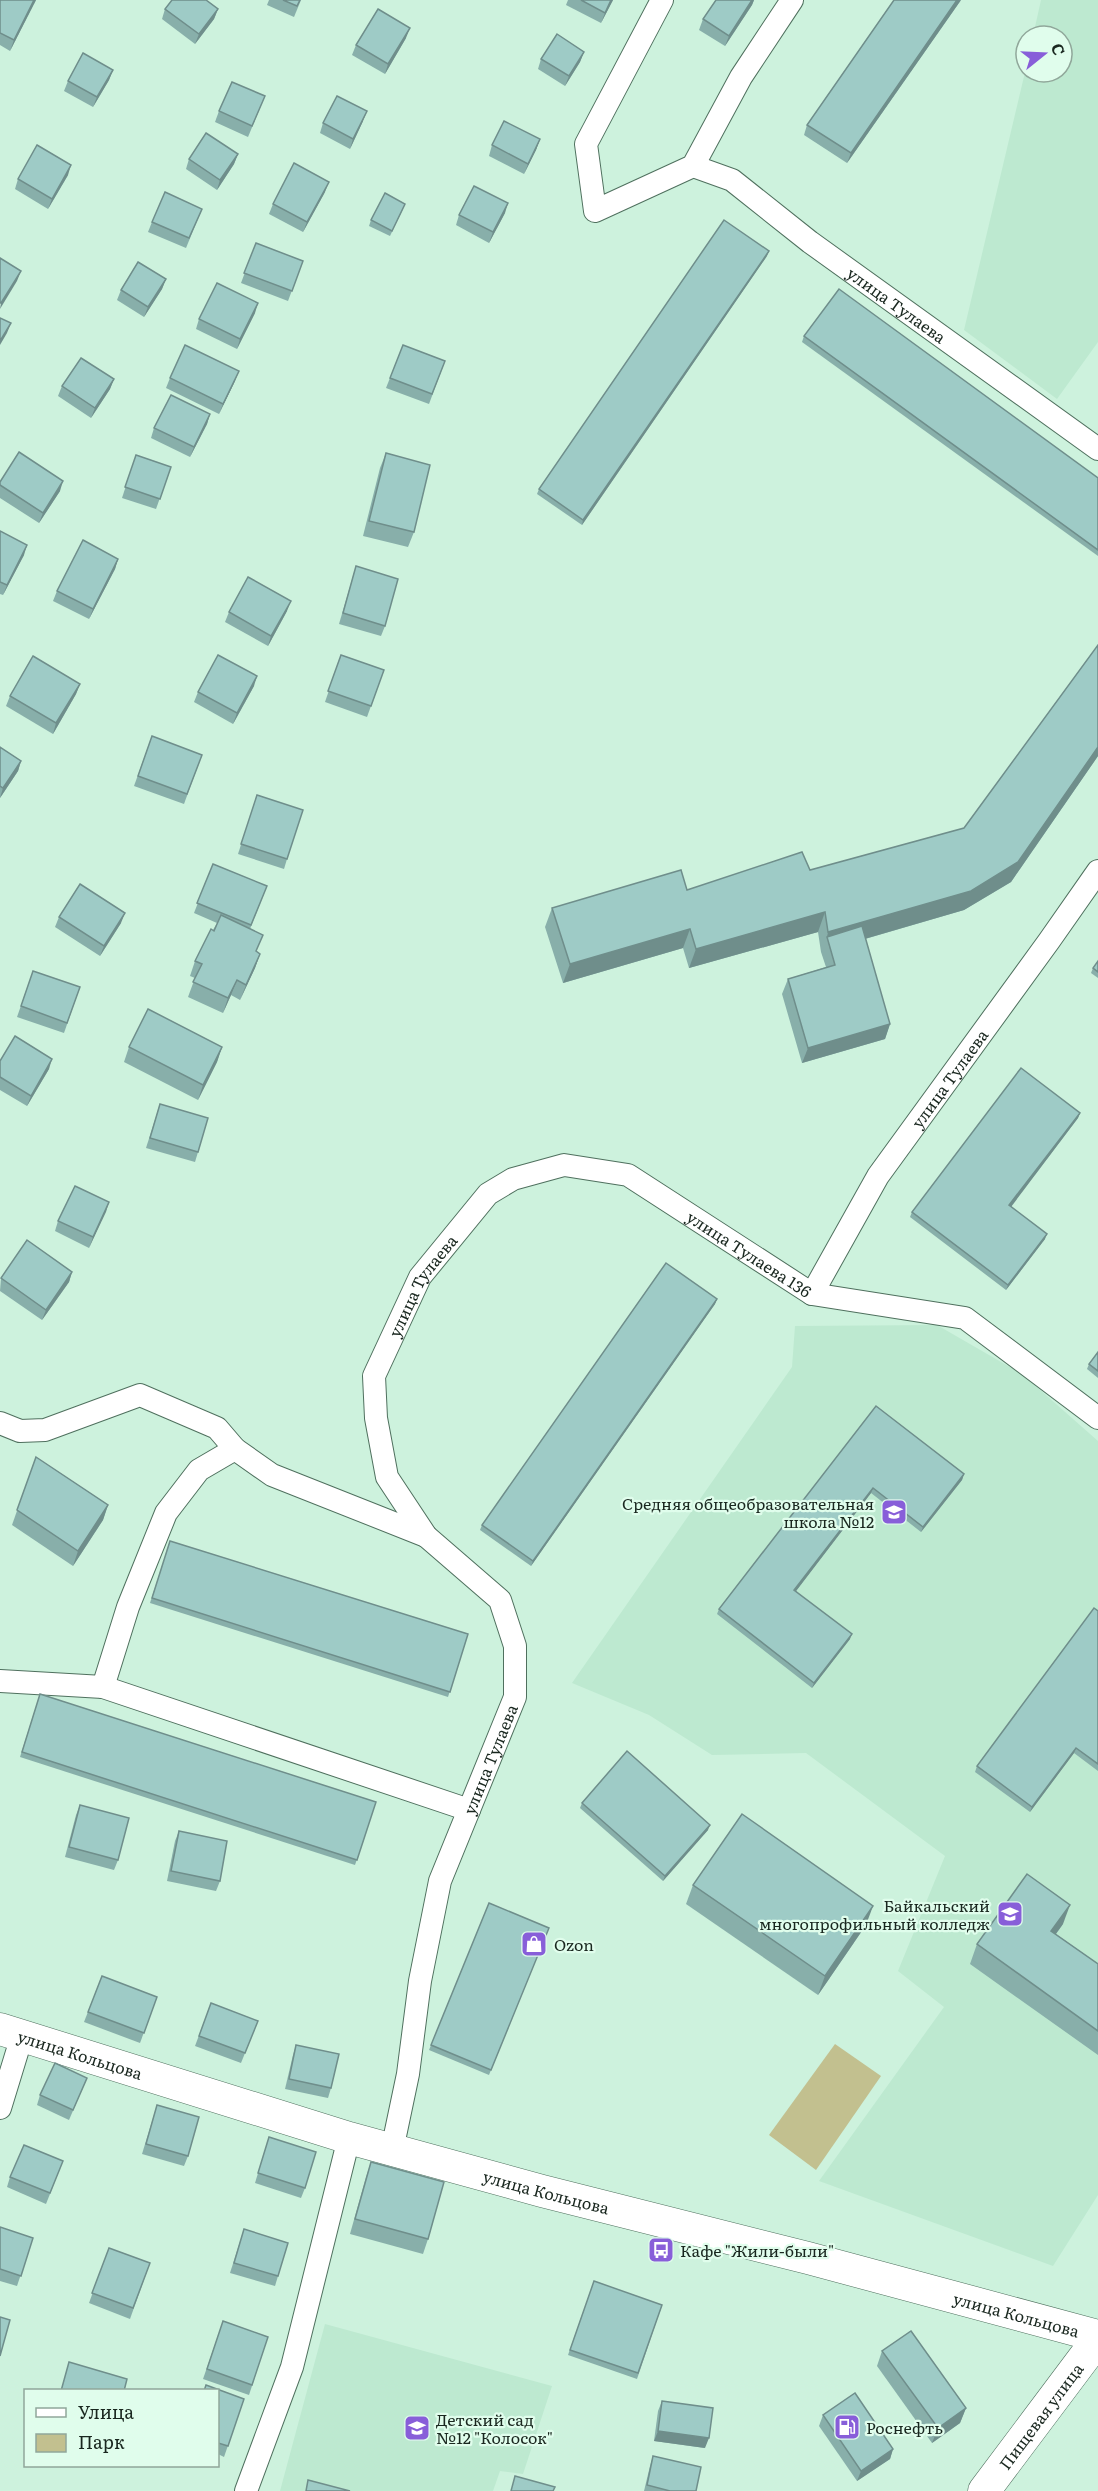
<svg xmlns="http://www.w3.org/2000/svg" width="1098" height="2491" viewBox="0 0 1098 2491" font-family="Literata,serif">
<rect width="100%" height="100%" fill="#cdf2dd"/>
<g fill="#bde9d0">
<path d="M1041 0H1098V342L1057 399 964 330 1026 68V72H1062V36H1033Z"/>
<path d="M937 1325 1022 1374 1098 1441V2195L1053 2266 819 2181 944 2007 898 1971 945 1856 806 1753 712 1755 649 1715 572 1683 792 1367 795 1326Z"/>
<path d="M325 2324 552 2386 523 2474 500 2471 493 2491H280Z"/>
</g>
<path fill="#c2c08f" d="M835 2044 881 2076 816 2170 769 2135Z"/>
<g fill="none" stroke-linecap="round" stroke-linejoin="round">
<g stroke="#4f705e" stroke-width="24">
<g id="street">
<path d="M662 0 586 144 595 211 693 166 741 77 792 0"/>
<path id="s1" d="M693 166 732 180 810 242 1098 449"/>
<path id="s2" d="M812 1294 878 1176 1049 941 1098 871"/>
<path d="M0 1423 20 1431 45 1430 140 1395 217 1428 235 1449 272 1475 426 1536"/>
<path d="M0 1681 103 1687 469 1810"/>
<path d="M103 1687 128 1607 166 1513 199 1470 235 1449"/>
<path d="M0 2108 22 2036"/>
<path id="s3" d="M392 2150 408 2074 420 1981 440 1881 515 1697V1646L500 1600 426 1536 387 1477 376 1418 374 1376 420 1277 488 1194 513 1179 564 1165 628 1175 812 1294 965 1318 1098 1418"/>
<path d="M246 2491 292 2367 349 2138"/>
</g>
</g>
<g stroke="#4f705e" stroke-width="33">
<g id="secondary">
<path id="s4" d="M0 2029 349 2138 542 2191 808 2258 1098 2336"/>
<path id="s5" d="M984 2491 1098 2339"/>
</g>
</g>
<use href="#street" stroke="#fff" stroke-width="22"/>
<use href="#secondary" stroke="#fff" stroke-width="32"/>
</g>
<g fill="#88afaa">
<path d="M0 0H36L10 51 0 45Z"/>
<path d="M269 0H301L294 17 267 5Z"/>
<path d="M568 0H613L601 23 566 5Z"/>
<path d="M716 0H754L752 5 725 46 699 30 703 19Z"/>
<path d="M961 0 847 163 804 135 807 125Z"/>
<path d="M165 9H218L214 19 195 44 162 19Z"/>
<path d="M406 38 385 74 352 55 356 45Z"/>
<path d="M584 52 580 62 565 86 538 69 541 59Z"/>
<path d="M113 70 109 80 93 107 64 91 68 81Z"/>
<path d="M265 96 248 137 215 122 219 111Z"/>
<path d="M363 121 350 149 320 133 323 123Z"/>
<path d="M540 139 536 150 524 174 489 156 492 145Z"/>
<path d="M238 154 234 164 217 190 186 169 189 159Z"/>
<path d="M68 175 48 209 15 189 18 179Z"/>
<path d="M325 192 303 232 269 214 273 204Z"/>
<path d="M202 209 186 248 148 232 152 222Z"/>
<path d="M403 209 390 236 369 226 371 220Z"/>
<path d="M505 213 489 243 456 225 459 215Z"/>
<path d="M256 243 303 261 288 301 241 283Z"/>
<path d="M767 256 582 525 537 494 539 489Z"/>
<path d="M166 279 162 289 144 317 117 300 121 290Z"/>
<path d="M255 313 237 349 196 329 199 319Z"/>
<path d="M804 336 1098 478V556L802 342Z"/>
<path d="M403 345 445 361 429 404 386 388Z"/>
<path d="M170 378 235 381 219 414 166 388Z"/>
<path d="M114 379 110 389 91 418 58 396 62 386Z"/>
<path d="M210 414 207 424 190 457 151 438 154 428Z"/>
<path d="M386 453 414 532 408 547 363 536 380 468Z"/>
<path d="M136 455 171 467 156 509 122 498Z"/>
<path d="M0 485 60 491 39 523 0 498Z"/>
<path d="M0 531 24 555 3 595 0 594Z"/>
<path d="M118 559 115 569 89 619 53 601 57 591Z"/>
<path d="M356 566 385 626 381 636 339 624Z"/>
<path d="M287 611 268 646 225 622 229 612Z"/>
<path d="M1098 645V756L1011 882 964 910 865 939 890 1024 885 1039 802 1063 782 994 788 979 826 967 821 952 818 932 689 968 683 948 563 983 545 927 552 908 687 890 810 870 964 828Z"/>
<path d="M341 655 384 670 367 717 325 702Z"/>
<path d="M80 684 76 694 53 734 6 706 10 696Z"/>
<path d="M254 686 233 724 194 702 198 692Z"/>
<path d="M152 736 202 755 184 804 134 786Z"/>
<path d="M0 747 21 761 18 771 0 798Z"/>
<path d="M257 795 287 859 284 869 238 854Z"/>
<path d="M213 864 267 886 250 929 257 952 260 954 255 968 240 1000 231 995 223 1013 188 997 195 978 190 976 195 961 217 923 194 913Z"/>
<path d="M59 917 121 923 100 956 55 927Z"/>
<path d="M1098 961V978L1091 973 1093 968Z"/>
<path d="M33 971 80 987 64 1033 17 1017Z"/>
<path d="M129 1047H222L217 1062 198 1100 124 1062Z"/>
<path d="M0 1061 49 1069 27 1106 0 1090Z"/>
<path d="M160 1104 198 1152 195 1162 146 1148Z"/>
<path d="M1080 1113 1078 1118 1011 1206 1045 1239 1006 1290 910 1217 912 1212Z"/>
<path d="M109 1202 89 1248 55 1231 58 1221Z"/>
<path d="M72 1272 69 1282 42 1320 0 1291 1 1278Z"/>
<path d="M717 1299 715 1304 531 1566 480 1530 482 1525Z"/>
<path d="M1098 1352V1378L1087 1369 1089 1364Z"/>
<path d="M876 1406 964 1474 962 1480 921 1532 871 1493 796 1591 850 1639 812 1688 717 1614 719 1609Z"/>
<path d="M36 1457 108 1505 103 1520 73 1566 12 1525Z"/>
<path d="M170 1541 468 1634 448 1697 150 1603Z"/>
<path d="M1098 1611V1771L1074 1753 1030 1812 975 1772 977 1766Z"/>
<path d="M40 1694 376 1802 355 1865 20 1757Z"/>
<path d="M582 1803 708 1830 663 1881 580 1808Z"/>
<path d="M80 1805 118 1860 114 1870 65 1857 76 1815Z"/>
<path d="M179 1831 220 1881 216 1891 167 1881 175 1841Z"/>
<path d="M693 1885 866 1925 818 1995 686 1904Z"/>
<path d="M489 1903 549 1928 489 2075 429 2050Z"/>
<path d="M1063 1924 1056 1934 1098 1964V2055L970 1964 977 1944Z"/>
<path d="M102 1976 157 1997 140 2043 84 2022Z"/>
<path d="M211 2003 258 2021 241 2063 195 2046Z"/>
<path d="M296 2045 331 2088 328 2098 285 2089 293 2055Z"/>
<path d="M87 2078 69 2120 37 2105 40 2095Z"/>
<path d="M157 2105 188 2156 184 2166 142 2154Z"/>
<path d="M269 2137 305 2188 301 2198 255 2183Z"/>
<path d="M63 2161 46 2204 7 2187 10 2177Z"/>
<path d="M371 2162 428 2239 423 2254 350 2234 366 2177Z"/>
<path d="M0 2227 33 2238 17 2286 0 2281Z"/>
<path d="M244 2229 278 2276 275 2286 230 2273Z"/>
<path d="M109 2248 150 2263 130 2319 89 2303Z"/>
<path d="M594 2281 662 2305 637 2379 568 2355Z"/>
<path d="M223 2321 268 2337 249 2395 203 2379Z"/>
<path d="M882 2351 966 2408 960 2423 932 2443 877 2366Z"/>
<path d="M218 2391 244 2399 224 2457 218 2454Z"/>
<path d="M662 2401 705 2448 654 2441 658 2411Z"/>
<path d="M823 2415 893 2449 890 2459 857 2481 819 2426Z"/>
<path d="M653 2456 696 2491H644L650 2466Z"/>
</g>
<g fill="#6f8e8b">
<path d="M34 0H36L10 51 14 40Z"/>
<path d="M611 0H613L601 23 605 13Z"/>
<path d="M752 0H754L752 5 725 46 729 36Z"/>
<path d="M957 0H961L847 163 851 153Z"/>
<path d="M218 9 214 19 195 44 199 34Z"/>
<path d="M410 28 406 38 385 74 388 64Z"/>
<path d="M584 52 580 62 565 86 569 76Z"/>
<path d="M113 70 109 80 93 107 97 97Z"/>
<path d="M367 111 363 121 350 149 353 139Z"/>
<path d="M540 139 536 150 524 174 528 164Z"/>
<path d="M238 154 234 164 217 190 220 180Z"/>
<path d="M71 165 68 175 48 209 52 199Z"/>
<path d="M329 182 325 192 303 232 307 222Z"/>
<path d="M508 203 505 213 489 243 493 232Z"/>
<path d="M769 251 767 256 582 525 583 520Z"/>
<path d="M21 271 17 281 0 309 1 303Z"/>
<path d="M166 279 162 289 144 317 148 307Z"/>
<path d="M258 303 255 313 237 349 240 339Z"/>
<path d="M11 323 7 333 0 345V341Z"/>
<path d="M239 371 235 381 219 414 223 404Z"/>
<path d="M114 379 110 389 91 418 95 408Z"/>
<path d="M210 414 207 424 190 457 194 447Z"/>
<path d="M63 481 60 491 39 523 43 513Z"/>
<path d="M27 545 24 555 3 595 7 585Z"/>
<path d="M118 559 115 569 89 619 93 609Z"/>
<path d="M291 601 287 611 268 646 271 636Z"/>
<path d="M257 676 254 686 233 724 237 713Z"/>
<path d="M80 684 76 694 53 734 56 723Z"/>
<path d="M1098 747V756L1011 882 964 910 830 949 827 937 828 932Z"/>
<path d="M21 761 18 771 0 798 3 788Z"/>
<path d="M825 912 818 932 689 968 696 949Z"/>
<path d="M125 913 121 923 100 956 104 946Z"/>
<path d="M690 929 683 948 563 983 570 964Z"/>
<path d="M260 954 255 968 240 1000 246 985Z"/>
<path d="M237 980 231 995 223 1013 228 998Z"/>
<path d="M890 1024 885 1039 802 1063 808 1048Z"/>
<path d="M222 1047 217 1062 198 1100 203 1085Z"/>
<path d="M52 1059 49 1069 27 1106 31 1096Z"/>
<path d="M1080 1113 1078 1118 1008 1211 1009 1205Z"/>
<path d="M109 1202 106 1212 89 1248 93 1237Z"/>
<path d="M1047 1234 1045 1239 1006 1290 1008 1285Z"/>
<path d="M72 1272 69 1282 42 1320 46 1310Z"/>
<path d="M717 1299 715 1304 531 1566 533 1561Z"/>
<path d="M964 1474 962 1480 921 1532 923 1527Z"/>
<path d="M873 1488 871 1493 793 1595 794 1590Z"/>
<path d="M108 1505 103 1520 73 1566 78 1551Z"/>
<path d="M852 1634 850 1639 812 1688 814 1683Z"/>
<path d="M1076 1748 1074 1753 1030 1812 1032 1807Z"/>
<path d="M710 1825 708 1830 663 1881 665 1876Z"/>
<path d="M1070 1905 1063 1924 1044 1950 1051 1931Z"/>
<path d="M873 1906 866 1925 818 1995 825 1976Z"/>
<path d="M966 2408 960 2423 932 2443 938 2428Z"/>
<path d="M658 2431 709 2438 705 2448 654 2441Z"/>
<path d="M893 2449 890 2459 857 2481 861 2471Z"/>
</g>
<g fill="#9ecbc6" stroke="#6f8e8b" stroke-width="1.5">
<path d="M0 0H34L14 40 0 33Z"/>
<path d="M172 0H206L218 9 199 34 165 9Z"/>
<path d="M283 0H300L297 6Z"/>
<path d="M581 0H611L605 13Z"/>
<path d="M716 0H752L729 36 703 19Z"/>
<path d="M894 0H957L851 153 807 125Z"/>
<path d="M378 9 410 28 388 64 356 45Z"/>
<path d="M557 34 584 52 569 76 541 59Z"/>
<path d="M83 53 113 70 97 97 68 81Z"/>
<path d="M232 82 265 96 252 126 219 111Z"/>
<path d="M337 96 367 111 353 139 323 123Z"/>
<path d="M504 121 540 139 528 164 492 145Z"/>
<path d="M206 133 238 154 220 180 189 159Z"/>
<path d="M37 145 71 165 52 199 18 179Z"/>
<path d="M294 163 329 182 307 222 273 204Z"/>
<path d="M474 186 508 203 493 232 459 215Z"/>
<path d="M165 192 202 209 189 238 152 222Z"/>
<path d="M385 193 405 204 392 231 371 220Z"/>
<path d="M724 220 769 251 583 520 539 489Z"/>
<path d="M256 243 303 261 292 291 244 273Z"/>
<path d="M0 258 21 271 1 303H0Z"/>
<path d="M138 262 166 279 148 307 121 290Z"/>
<path d="M217 283 258 303 240 339 199 319Z"/>
<path d="M839 289 1098 478V550L804 336Z"/>
<path d="M0 318 11 323 0 341Z"/>
<path d="M185 345 239 371 223 404 170 378Z"/>
<path d="M403 345 445 361 432 394 390 378Z"/>
<path d="M81 358 114 379 95 408 62 386Z"/>
<path d="M171 395 210 414 194 447 154 428Z"/>
<path d="M19 452 63 481 43 513 0 485V482Z"/>
<path d="M386 453 430 465 414 532 369 521Z"/>
<path d="M136 455 171 467 160 499 125 487Z"/>
<path d="M0 531 27 545 7 585 0 582Z"/>
<path d="M83 540 118 559 93 609 57 591Z"/>
<path d="M356 566 398 579 385 626 343 613Z"/>
<path d="M248 577 291 601 271 636 229 612Z"/>
<path d="M1098 645V747L1018 862 971 891 828 932 825 912 696 949 690 929 570 964 552 908 681 870 687 890 802 852 810 870 964 828Z"/>
<path d="M218 655 257 676 237 713 198 692Z"/>
<path d="M341 655 384 670 371 706 328 691Z"/>
<path d="M33 656 80 684 56 723 10 696Z"/>
<path d="M152 736 202 755 187 794 138 776Z"/>
<path d="M0 747 21 761 3 788 0 786Z"/>
<path d="M257 795 303 810 287 859 241 844Z"/>
<path d="M213 864 267 886 251 925 197 903Z"/>
<path d="M80 884 125 913 104 946 59 917Z"/>
<path d="M221 915 263 935 256 951 260 954 246 985 237 980 228 998 193 982 202 964 195 961 211 929 214 931Z"/>
<path d="M862 926 890 1024 808 1048 788 979 835 965 827 937Z"/>
<path d="M1098 961V972L1093 968Z"/>
<path d="M33 971 80 987 67 1023 21 1006Z"/>
<path d="M148 1009 222 1047 203 1085 129 1047Z"/>
<path d="M15 1036 52 1059 31 1096 0 1077V1061Z"/>
<path d="M1021 1068 1080 1113 1009 1205 1047 1234 1008 1285 912 1212Z"/>
<path d="M160 1104 208 1118 198 1152 150 1138Z"/>
<path d="M75 1186 109 1202 93 1237 58 1221Z"/>
<path d="M27 1240 72 1272 46 1310 1 1278Z"/>
<path d="M666 1263 717 1299 533 1561 482 1525Z"/>
<path d="M1098 1352V1371L1089 1364Z"/>
<path d="M876 1406 964 1474 923 1527 873 1488 794 1590 852 1634 814 1683 719 1609Z"/>
<path d="M36 1457 108 1505 78 1551 17 1510Z"/>
<path d="M170 1541 468 1634 450 1692 152 1598Z"/>
<path d="M1094 1608 1098 1611V1764L1076 1748 1032 1807 977 1766Z"/>
<path d="M40 1694 376 1802 357 1860 22 1752Z"/>
<path d="M627 1751 710 1825 665 1876 582 1803Z"/>
<path d="M80 1805 129 1818 118 1860 69 1847Z"/>
<path d="M742 1814 873 1906 825 1976 693 1885Z"/>
<path d="M179 1831 227 1841 220 1881 171 1871Z"/>
<path d="M1027 1874 1070 1905 1051 1931 1098 1964V2031L977 1944Z"/>
<path d="M489 1903 549 1928 491 2070 431 2045Z"/>
<path d="M102 1976 157 1997 144 2033 88 2012Z"/>
<path d="M211 2003 258 2021 245 2053 199 2036Z"/>
<path d="M296 2045 339 2054 331 2088 289 2079Z"/>
<path d="M55 2063 87 2078 73 2110 40 2095Z"/>
<path d="M157 2105 199 2117 188 2156 146 2144Z"/>
<path d="M269 2137 316 2152 305 2188 258 2173Z"/>
<path d="M24 2145 63 2161 50 2193 10 2177Z"/>
<path d="M371 2162 444 2182 428 2239 355 2219Z"/>
<path d="M0 2227 33 2238 21 2276 0 2269Z"/>
<path d="M244 2229 288 2243 278 2276 234 2263Z"/>
<path d="M109 2248 150 2263 133 2308 92 2293Z"/>
<path d="M594 2281 662 2305 638 2373 570 2350Z"/>
<path d="M0 2317 10 2320 0 2356Z"/>
<path d="M223 2321 268 2337 252 2385 207 2369Z"/>
<path d="M911 2331 966 2408 938 2428 882 2351Z"/>
<path d="M69 2362 127 2379 124 2391H61Z"/>
<path d="M206 2385 244 2399 228 2446 218 2443V2391H204Z"/>
<path d="M855 2393 893 2449 861 2471 823 2415Z"/>
<path d="M662 2401 713 2408 709 2438 658 2431Z"/>
<path d="M653 2456 701 2467 696 2491H670L647 2485Z"/>
<path d="M515 2476 555 2487 553 2491H511Z"/>
<path d="M308 2480 350 2491H306Z"/>
</g>
<defs>
<g id="school-square" transform="scale(1.35)"><rect x="-9" y="-9" width="18" height="18" rx="4" fill="#885ed9" stroke="#e0fdec"/><path d="M0-5L7-2L0 1L-7-2ZM-4 1L0 2.5L4 1V4Q0 6-4 4Z" fill="#fff"/></g>
<g id="university-square" transform="scale(1.35)"><rect x="-9" y="-9" width="18" height="18" rx="4" fill="#885ed9" stroke="#e0fdec"/><path d="M0-5L7-2L0 1L-7-2ZM-4 1L0 2.5L4 1V4Q0 6-4 4Z" fill="#fff"/></g>
<g id="shop-square" transform="scale(1.35)"><rect x="-9" y="-9" width="18" height="18" rx="4" fill="#885ed9" stroke="#e0fdec"/><path d="M-5-2.5h2.3a2.7 3.5 0 0 1 5.4 0H5L5.5 6h-11ZM-1.5-2.5h3a1.5 2.3 0 0 0-3 0Z" fill="#fff"/></g>
<g id="bus-square" transform="scale(1.35)"><rect x="-9" y="-9" width="18" height="18" rx="4" fill="#885ed9" stroke="#e0fdec"/><path d="M-5-6H5V4H4V6H2V4H-2V6H-4V4H-5ZM-3.5-4V0h7V-4ZM-3.5 1.2v1.5H-2V1.2ZM2 1.2v1.5H3.5V1.2Z" fill="#fff"/></g>
<g id="fuel-square" transform="scale(1.35)"><rect x="-9" y="-9" width="18" height="18" rx="4" fill="#885ed9" stroke="#e0fdec"/><path d="M-5.5-6h7V0h2V4h1.3V-2.5L3-4.5l.8-.8L6-3V5H2.5V1h-1V6h-7ZM-4.2-4.7v3.2H.2V-4.7Z" fill="#fff"/></g>
</defs>
<g fill-rule="evenodd">
<use href="#school-square" x="894" y="1512"/>
<use href="#university-square" x="1010" y="1914"/>
<use href="#shop-square" x="534" y="1944"/>
<use href="#bus-square" x="661" y="2250"/>
<use href="#fuel-square" x="847" y="2427"/>
<use href="#school-square" x="417" y="2428"/>
</g>
<g text-anchor="middle" dominant-baseline="central" stroke-width="4.5" stroke-linejoin="round" paint-order="stroke">
<g font-size="16" fill="#19271f" stroke="#e0fdec">
<text stroke="none"><textPath href="#s1" startOffset="248">улица Тулаева</textPath></text>
<text stroke="none"><textPath href="#s2" startOffset="256">улица Тулаева</textPath></text>
<text stroke="none"><textPath href="#s3" startOffset="1350">улица Тулаева 136</textPath></text>
<text stroke="none"><textPath href="#s3" startOffset="945">улица Тулаева</textPath></text>
<text stroke="none"><textPath href="#s3" startOffset="405">улица Тулаева</textPath></text>
<text stroke="none"><textPath href="#s4" startOffset="84">улица Кольцова</textPath></text>
<text stroke="none"><textPath href="#s4" startOffset="570">улица Кольцова</textPath></text>
<text stroke="none"><textPath href="#s4" startOffset="1056">улица Кольцова</textPath></text>
<text stroke="none"><textPath href="#s5" startOffset="94">Пищевая улица</textPath></text>
</g>
<g font-size="16" fill="#19271f" stroke="#e0fdec" text-anchor="start">
<text x="874" y="1503" text-anchor="end">Средняя общеобразовательная<tspan x="874" dy="18">школа №12</tspan></text>
<text x="990" y="1905" text-anchor="end">Байкальский<tspan x="990" dy="18">многопрофильный колледж</tspan></text>
<text x="554" y="1944">Ozon</text>
<text x="680" y="2250">Кафе "Жили-были"</text>
<text x="436" y="2419">Детский сад<tspan x="436" dy="18">№12 "Колосок"</tspan></text>
<text x="866" y="2427">Роснефть</text>
</g>
</g>
<rect x="24" y="2389" width="195" height="78" fill="#e0fdec" stroke="#90a79a" stroke-width="1.5"/>
<rect x="36" y="2408" width="30" height="9" fill="#ffffff" stroke="#90a79a" stroke-width="1.5"/>
<text x="78" y="2419" font-size="18" fill="#19271f">Улица</text>
<rect x="36" y="2434" width="30" height="18" fill="#c2c08f" stroke="#90a79a" stroke-width="1.5"/>
<text x="78" y="2449" font-size="18" fill="#19271f">Парк</text>
<g transform="translate(1044 54) rotate(72)"><circle r="28" fill="#e0fdec" stroke="#90a79a" stroke-width="1.5"/>
<path d="M0-4.5L10 22L0 15L-10 22Z" fill="#885ed9"/>
<text y="-9" font-size="16" font-weight="bold" text-anchor="middle" fill="#19271f">С</text>
</g>
</svg>
